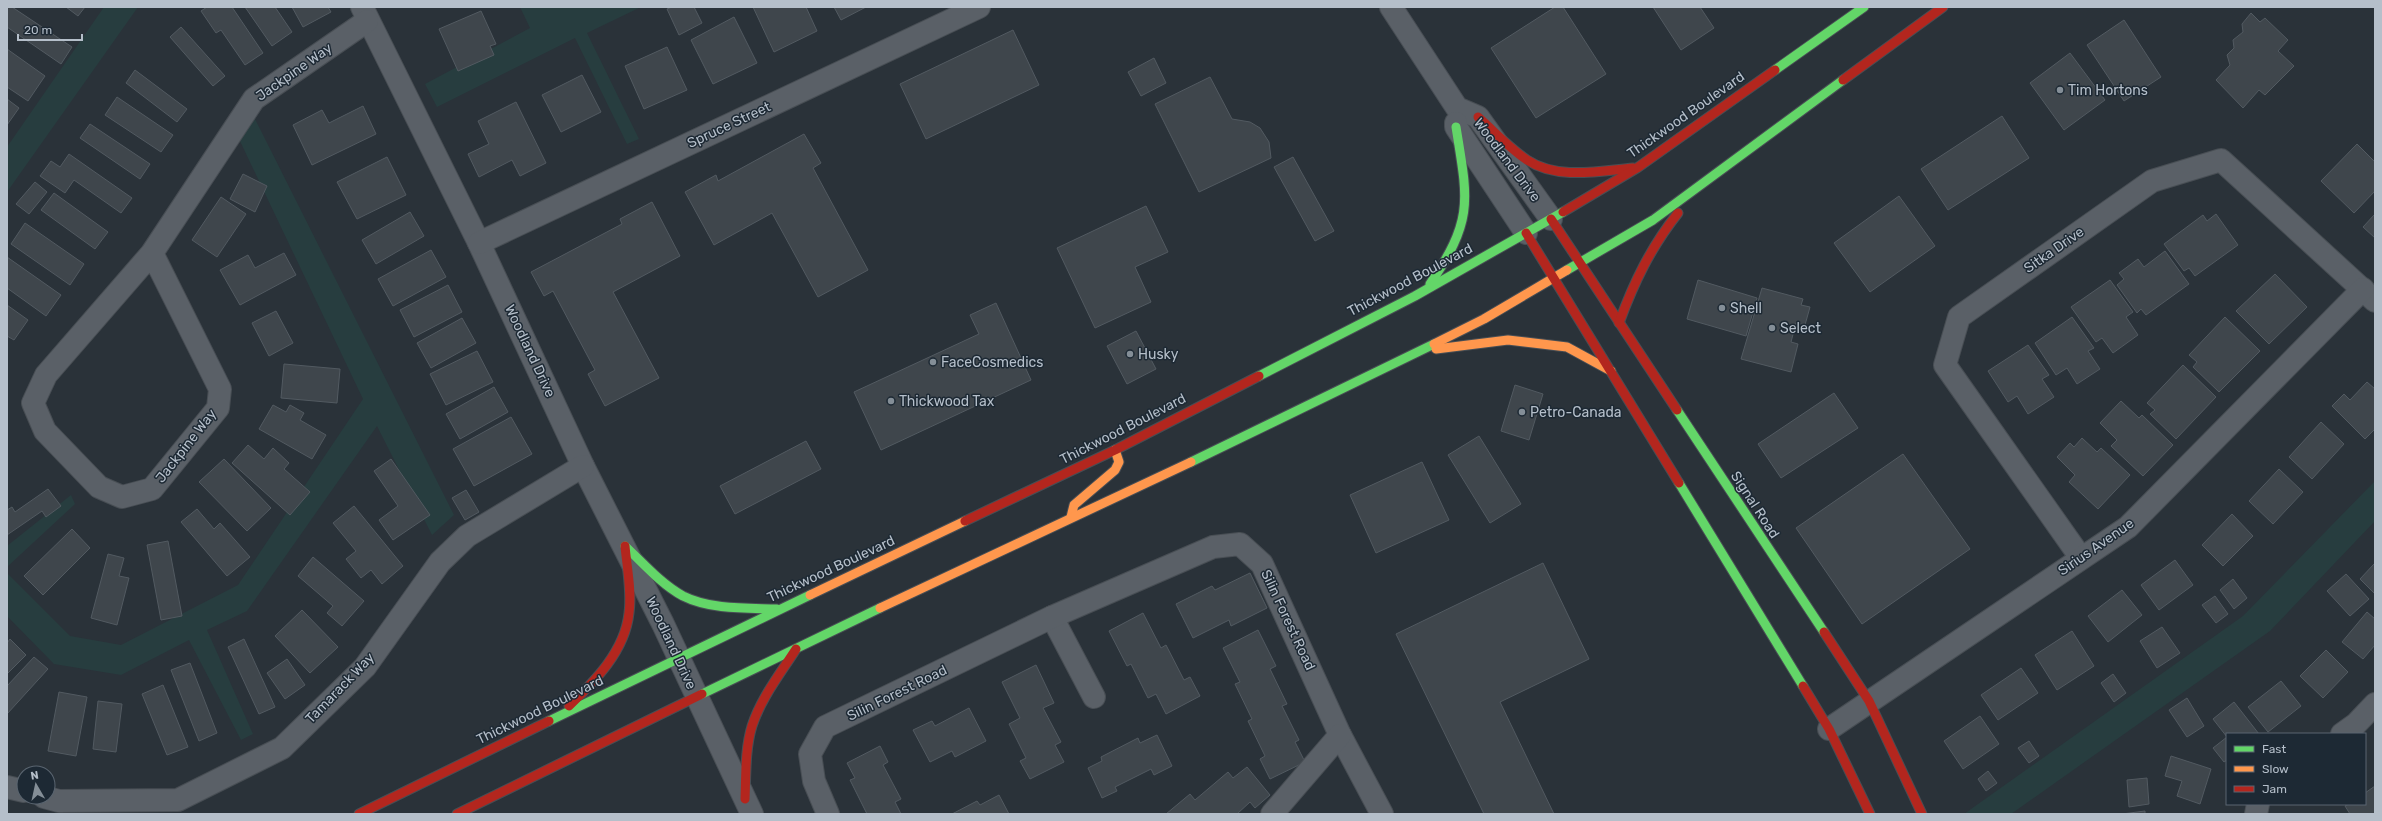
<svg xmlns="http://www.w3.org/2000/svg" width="2382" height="821" viewBox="0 0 2382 821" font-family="Rubik,sans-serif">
<rect width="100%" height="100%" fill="#2a3239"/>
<g fill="#273d3f">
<path d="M104 7H138L7 192V147Z"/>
<path d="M520 7H641L587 33 639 139 627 144 575 38 437 107 425 84 530 28Z"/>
<path d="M254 117 454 515 432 535 377 426 247 611 207 630 253 734 241 740 189 640 121 675 54 664 7 616V573L70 636 121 645 238 585 363 399 238 137Z"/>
<path d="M2375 481V521L2270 631 2011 814H1964L2243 616Z"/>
<path d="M71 495 75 504 7 567V546Z"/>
</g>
<g fill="#3f464c" stroke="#525a61">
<path d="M7 7H12L72 47 61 64 7 27Z"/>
<path d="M66 7H85L78 16Z"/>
<path d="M207 7H232L263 53 245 65 221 30 216 33 201 11Z"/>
<path d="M245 7H275L292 32 272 46Z"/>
<path d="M292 7H328L331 12 303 27Z"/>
<path d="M672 7H694L702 23 679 35 667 9Z"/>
<path d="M753 7H806L817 31 774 52Z"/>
<path d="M834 7H866L841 20Z"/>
<path d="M1555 7H1563L1606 74 1536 118 1491 48Z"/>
<path d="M1653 7H1700L1714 28 1681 50Z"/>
<path d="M481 11 496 44 490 46 494 55 458 71 439 29Z"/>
<path d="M2251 13 2260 22 2265 18 2288 40 2278 51 2294 66 2265 95 2259 90 2243 108 2216 80 2230 65 2227 55 2234 48 2233 40 2243 32 2242 24Z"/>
<path d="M734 17 757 63 713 84 691 40Z"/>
<path d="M2124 20 2161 77 2124 101 2087 45Z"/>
<path d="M181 27 225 76 213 86 170 37Z"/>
<path d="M1013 30 1039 85 926 139 900 84Z"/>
<path d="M667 47 687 90 644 109 625 66Z"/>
<path d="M7 49 45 76 28 101 7 87Z"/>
<path d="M2070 53 2105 100 2064 130 2030 83Z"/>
<path d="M1154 58 1166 83 1141 96 1128 72Z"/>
<path d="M135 70 187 109 177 122 126 83Z"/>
<path d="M582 75 601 112 561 132 542 95Z"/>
<path d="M1210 77 1232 119 1250 122 1260 128 1269 142 1271 158 1199 192 1155 104Z"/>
<path d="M117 97 173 135 161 152 105 115Z"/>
<path d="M7 99 19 108 7 125Z"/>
<path d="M516 102 546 163 520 176 512 160 479 177 468 154 489 144 478 121Z"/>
<path d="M363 106 376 134 312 165 293 125 322 110 329 123Z"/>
<path d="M2002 116 2029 158 1948 210 1921 169Z"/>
<path d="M90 124 150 164 140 179 80 138Z"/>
<path d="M804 134 821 163 813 168 868 270 818 297 772 213 714 245 685 192 716 175 718 181Z"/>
<path d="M2357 144 2375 162V191L2354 213 2321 181Z"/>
<path d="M69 154 132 198 121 213 74 180 65 193 40 176 51 161 60 167Z"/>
<path d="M387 157 406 195 357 219 337 182Z"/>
<path d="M1293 157 1334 231 1315 241 1274 167Z"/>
<path d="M243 174 267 186 255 212 230 199Z"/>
<path d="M35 182 47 192 29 214 16 204Z"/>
<path d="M54 193 108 232 95 249 41 210Z"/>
<path d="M1899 196 1935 246 1870 292 1834 243Z"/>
<path d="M221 197 246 214 217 257 192 240Z"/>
<path d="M652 202 680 256 613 292 659 378 605 406 588 374 595 370 553 291 544 296 531 272 622 224 620 219Z"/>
<path d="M1146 206 1168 252 1135 267 1151 302 1095 328 1057 248Z"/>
<path d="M410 212 424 236 376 264 362 240Z"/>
<path d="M2216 214 2238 245 2195 276 2189 268 2184 271 2164 244 2203 215 2207 221Z"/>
<path d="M2375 214V238L2363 227Z"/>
<path d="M25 223 84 264 70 285 11 244Z"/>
<path d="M431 250 446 277 393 306 378 279Z"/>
<path d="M2165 251 2189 284 2146 315 2141 309 2137 313 2117 285 2124 279 2119 273 2138 259 2144 267Z"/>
<path d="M284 253 296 275 240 305 220 270 248 255 255 268Z"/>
<path d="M7 257 61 295 46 316 7 288Z"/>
<path d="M2275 274 2307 307 2269 344 2236 311Z"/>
<path d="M1698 280 1757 298 1746 336 1687 319Z"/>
<path d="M2110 280 2133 312 2126 317 2138 335 2113 353 2102 338 2096 342 2071 307Z"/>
<path d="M448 285 462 312 414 337 400 310Z"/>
<path d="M1762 288 1803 299 1801 305 1810 307 1805 325 1796 323 1791 342 1798 344 1791 372 1741 359Z"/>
<path d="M996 303 1031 380 881 450 854 392 979 334 970 315Z"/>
<path d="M7 305 28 320 14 340 7 336Z"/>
<path d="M276 311 293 343 269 356 252 323Z"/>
<path d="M2072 317 2094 348 2088 351 2100 369 2077 384 2067 368 2056 375 2035 343Z"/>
<path d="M2225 317 2260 351 2219 392 2193 367 2197 362 2189 355Z"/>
<path d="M462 318 476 343 431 368 417 343Z"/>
<path d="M1136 331 1156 369 1127 384 1107 346Z"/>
<path d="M2028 345 2049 375 2042 379 2054 397 2028 414 2017 396 2008 402 1988 371Z"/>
<path d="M477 351 493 382 446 405 430 374Z"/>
<path d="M284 364 340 369 337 403 281 398Z"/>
<path d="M2183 365 2216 397 2176 439 2150 414 2155 410 2147 403Z"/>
<path d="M2367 382 2375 389V429L2365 439 2332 406 2344 394 2350 400Z"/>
<path d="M1515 385 1543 394 1529 440 1501 431Z"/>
<path d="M494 387 508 412 460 439 446 414Z"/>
<path d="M1834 393 1858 428 1781 478 1758 444Z"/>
<path d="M2121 401 2139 418 2142 415 2173 445 2143 476 2111 446 2117 440 2100 423Z"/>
<path d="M273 405 286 412 290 405 304 413 300 420 326 435 312 459 259 429Z"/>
<path d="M511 417 532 454 474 486 453 449Z"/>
<path d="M2321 422 2344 444 2312 479 2289 457Z"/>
<path d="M1479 436 1521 504 1490 523 1448 455Z"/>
<path d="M2082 438 2097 452 2101 448 2130 475 2098 509 2069 482 2075 475 2057 457 2070 443 2074 447Z"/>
<path d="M806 441 821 469 735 514 720 486Z"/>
<path d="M248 445 264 459 273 448 289 463 284 469 310 492 290 515 232 463Z"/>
<path d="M1903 454 1970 549 1862 624 1796 528Z"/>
<path d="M224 459 271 508 247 531 199 482Z"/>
<path d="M391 459 430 515 393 540 379 520 398 506 374 471Z"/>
<path d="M1422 462 1449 520 1376 553 1350 495Z"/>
<path d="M2279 469 2303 492 2273 524 2249 501Z"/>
<path d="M48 489 61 506 46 517 42 511 7 535V510L12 507 15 512Z"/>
<path d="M466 490 479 512 465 520 452 498Z"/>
<path d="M354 506 403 566 382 584 371 570 361 578 346 559 356 551 333 523Z"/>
<path d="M197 509 214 529 220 523 250 557 227 576 181 522Z"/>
<path d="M2232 514 2253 536 2223 566 2202 545Z"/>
<path d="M72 529 90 548 43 595 24 576Z"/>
<path d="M168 541 182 616 161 620 147 545Z"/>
<path d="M108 554 124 558 119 576 129 578 117 625 91 618Z"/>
<path d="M313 557 364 601 342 626 327 613 333 606 298 576Z"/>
<path d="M2175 560 2193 585 2159 610 2141 585Z"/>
<path d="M1543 563 1589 659 1500 702 1554 814H1484L1396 634Z"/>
<path d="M2374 564 2375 565V594L2360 579Z"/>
<path d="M1250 573 1267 608 1231 626 1229 620 1193 638 1176 604 1212 586 1215 590Z"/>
<path d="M2346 574 2369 599 2350 616 2327 591Z"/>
<path d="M2233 579 2247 598 2234 609 2220 590Z"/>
<path d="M2122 590 2142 615 2108 642 2088 616Z"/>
<path d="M2215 596 2228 614 2216 623 2202 605Z"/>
<path d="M302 610 338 647 310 673 275 636Z"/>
<path d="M2367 612 2375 619V645L2363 659 2342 642Z"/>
<path d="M1143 613 1161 648 1166 645 1184 680 1190 677 1200 696 1166 714 1156 694 1148 698 1131 664 1127 666 1109 631Z"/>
<path d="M2162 627 2180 653 2157 668 2140 641Z"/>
<path d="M1258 630 1276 666 1270 669 1287 704 1282 706 1299 740 1295 742 1305 762 1270 779 1260 759 1265 756 1248 721 1252 719 1235 684 1240 682 1223 648Z"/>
<path d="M2072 631 2094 666 2057 690 2035 655Z"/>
<path d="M10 639 26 655 7 674V643Z"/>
<path d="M244 639 275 707 259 714 228 647Z"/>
<path d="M2326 650 2348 672 2323 698 2300 676Z"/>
<path d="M34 657 48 669 7 714V686Z"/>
<path d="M287 659 305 685 285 699 267 673Z"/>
<path d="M190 663 217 733 199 741 171 670Z"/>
<path d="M1036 665 1054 703 1043 708 1061 742 1055 745 1064 762 1030 779 1020 761 1026 758 1009 724 1020 718 1002 682Z"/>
<path d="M2021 668 2038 693 1998 720 1981 695Z"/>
<path d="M2113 674 2126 693 2114 702 2101 683Z"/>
<path d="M2281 681 2301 706 2268 732 2248 707Z"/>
<path d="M163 685 188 747 167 755 142 694Z"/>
<path d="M59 692 87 697 76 756 48 751Z"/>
<path d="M2187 698 2204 726 2187 737 2169 710Z"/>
<path d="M98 701 122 704 116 752 93 749Z"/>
<path d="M2234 702 2259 734H2227V760L2224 762 2213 748 2227 737 2213 719Z"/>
<path d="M969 708 986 741 955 757 952 751 930 762 913 730 932 721 935 726Z"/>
<path d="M1980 716 1999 744 1963 769 1944 741Z"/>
<path d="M1157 735 1172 766 1154 775 1151 769 1115 787 1117 791 1102 798 1088 768 1102 761 1101 757 1138 738 1140 743Z"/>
<path d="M2029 741 2039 756 2029 763 2018 748Z"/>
<path d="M880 746 888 762 883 765 901 799 895 802 901 814H867L850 780 855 778 847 763Z"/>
<path d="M2171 756 2211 769 2200 804 2177 796 2182 781 2165 776Z"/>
<path d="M1247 767 1270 795 1255 808 1250 802 1237 814H1166L1190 794 1195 800 1228 772 1233 778Z"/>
<path d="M1988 771 1997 783 1986 791 1978 779Z"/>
<path d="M2147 778 2149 804 2129 807 2127 780Z"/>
<path d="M2375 786V814H2350L2345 806 2349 804H2365V793Z"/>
<path d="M999 795 1009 814H952L977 801 980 805Z"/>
<path d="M2145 811V814H2122Z"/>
</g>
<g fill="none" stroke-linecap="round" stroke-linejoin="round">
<g stroke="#484e54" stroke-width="24">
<g id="street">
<path d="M362 7 479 243 583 466 663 624 752 814"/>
<path d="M1391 7 1457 108 1478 117 1551 219"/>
<path d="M1456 123V127L1526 233"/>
<path d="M479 243 979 7"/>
<path d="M152 253 46 375 33 403 45 431 99 487 122 497 152 489 218 408 220 389 152 253 254 99 367 21"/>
<path d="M2081 558 1945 365 1959 317 2152 181 2221 160 2375 301"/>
<path d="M1052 617 1094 697"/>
<path d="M1829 729 2128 527 2363 289"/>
<path d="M2342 734 2356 724 2375 704"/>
<path d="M7 787 24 791"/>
<path d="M44 797 59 801 178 800 282 748 365 667 440 562 467 536 583 466"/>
<path d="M828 814 814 781 810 754 825 727 1052 617 1213 547 1240 544 1262 564 1340 735 1382 814"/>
<path d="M1272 814 1340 735"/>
<path d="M2256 814 2258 804"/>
</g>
</g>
<g stroke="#484e54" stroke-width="11">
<g id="fast">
<path d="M1775 70 1864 7"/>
<path d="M1567 270 1653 220 1843 80"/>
<path d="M1430 284C1474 219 1468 201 1456 127"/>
<path d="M1259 376 1415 296 1563 212"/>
<path d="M1677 410 1824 632"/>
<path d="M1191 462 1434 344"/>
<path d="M1679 483 1803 686"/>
<path d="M625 546C643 563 661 584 683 596 711 610 747 608 777 609"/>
<path d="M702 694 880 608"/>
<path d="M549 721 810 595"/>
</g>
</g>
<g stroke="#484e54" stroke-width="11">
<g id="slow">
<path d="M1434 344 1484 319 1567 270"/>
<path d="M1436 349 1508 340 1567 347 1611 371"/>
<path d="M1071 517 1074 505 1115 470 1119 462 1115 450"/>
<path d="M810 595 965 521"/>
<path d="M880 608 1191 462"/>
</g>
</g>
<g stroke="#484e54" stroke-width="11">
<g id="jam">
<path d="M1843 80 1943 7"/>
<path d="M1478 117C1494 131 1509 148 1527 160 1557 180 1599 171 1633 168"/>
<path d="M1563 212 1637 168 1775 70"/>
<path d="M1551 219 1677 410"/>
<path d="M1526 233 1679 483"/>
<path d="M1619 323C1634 282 1651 247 1678 213"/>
<path d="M965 521 1115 450 1259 376"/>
<path d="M1824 632 1869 701 1922 814"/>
<path d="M1803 686 1829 729 1870 814"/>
<path d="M569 706C595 681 625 651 629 613 632 591 627 568 625 546"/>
<path d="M745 799C746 775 745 749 752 726 761 698 780 674 796 649"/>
<path d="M359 814 549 721"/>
<path d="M457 814 702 694"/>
</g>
</g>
<use href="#street" stroke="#5a6067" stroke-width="22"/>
<use href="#fast" stroke="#63d668" stroke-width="9"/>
<use href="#slow" stroke="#ff974d" stroke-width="9"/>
<use href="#jam" stroke="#b3261e" stroke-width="9"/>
</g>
<g fill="#848e97" stroke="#1d2934" stroke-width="1.5">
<circle cx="2060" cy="90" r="4"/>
<circle cx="1722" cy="308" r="4"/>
<circle cx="1772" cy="328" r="4"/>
<circle cx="1130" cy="354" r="4"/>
<circle cx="933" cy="362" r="4"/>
<circle cx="891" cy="401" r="4"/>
<circle cx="1522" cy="412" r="4"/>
</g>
<g text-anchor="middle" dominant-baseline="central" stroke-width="3" stroke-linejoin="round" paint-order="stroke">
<g font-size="14" fill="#b5bfca" stroke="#1d2934">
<text transform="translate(294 72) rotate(-35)">Jackpine Way</text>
<text transform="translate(1686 115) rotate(-35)">Thickwood Boulevard</text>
<text transform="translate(729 125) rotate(-25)">Spruce Street</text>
<text transform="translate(1507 160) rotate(53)">Woodland Drive</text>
<text transform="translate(2054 250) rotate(-35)">Sitka Drive</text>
<text transform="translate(1410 280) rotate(-28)">Thickwood Boulevard</text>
<text transform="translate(530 351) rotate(65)">Woodland Drive</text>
<text transform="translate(1123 429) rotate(-27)">Thickwood Boulevard</text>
<text transform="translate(186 446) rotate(-52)">Jackpine Way</text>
<text transform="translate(1755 505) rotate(57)">Signal Road</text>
<text transform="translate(2096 547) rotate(-35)">Sirius Avenue</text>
<text transform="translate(831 569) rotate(-25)">Thickwood Boulevard</text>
<text transform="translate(1288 620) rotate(65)">Silin Forest Road</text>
<text transform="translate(671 643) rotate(65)">Woodland Drive</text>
<text transform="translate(340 688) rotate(-46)">Tamarack Way</text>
<text transform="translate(897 693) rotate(-26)">Silin Forest Road</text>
<text transform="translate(540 710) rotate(-26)">Thickwood Boulevard</text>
</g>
<g font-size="14" fill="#b5bfca" stroke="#1d2934" text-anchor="start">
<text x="2068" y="90">Tim Hortons</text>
<text x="1730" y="308">Shell</text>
<text x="1780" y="328">Select</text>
<text x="1138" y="354">Husky</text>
<text x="941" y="362">FaceCosmedics</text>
<text x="899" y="401">Thickwood Tax</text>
<text x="1530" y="412">Petro-Canada</text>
</g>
</g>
<rect width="2382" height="821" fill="none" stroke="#b5bfca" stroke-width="16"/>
<rect x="2226" y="733" width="140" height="72" fill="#1d2934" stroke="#5a6570"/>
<rect x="2234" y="746" width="20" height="6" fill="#63d668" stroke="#5a6570"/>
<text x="2262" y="753" font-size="12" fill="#b5bfca">Fast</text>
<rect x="2234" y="766" width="20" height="6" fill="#ff974d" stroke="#5a6570"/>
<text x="2262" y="773" font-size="12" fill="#b5bfca">Slow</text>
<rect x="2234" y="786" width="20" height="6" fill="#b3261e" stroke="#5a6570"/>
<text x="2262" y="793" font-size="12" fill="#b5bfca">Jam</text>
<g transform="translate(36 785) rotate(351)"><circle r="19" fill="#1d2934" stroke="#5a6570"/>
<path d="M0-3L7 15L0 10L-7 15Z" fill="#848e97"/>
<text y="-6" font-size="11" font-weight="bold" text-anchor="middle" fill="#b5bfca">N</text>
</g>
<path d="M18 34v6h64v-6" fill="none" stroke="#b5bfca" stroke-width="2"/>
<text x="24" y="34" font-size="12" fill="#b5bfca" stroke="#1d2934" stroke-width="3" paint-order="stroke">20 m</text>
</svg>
